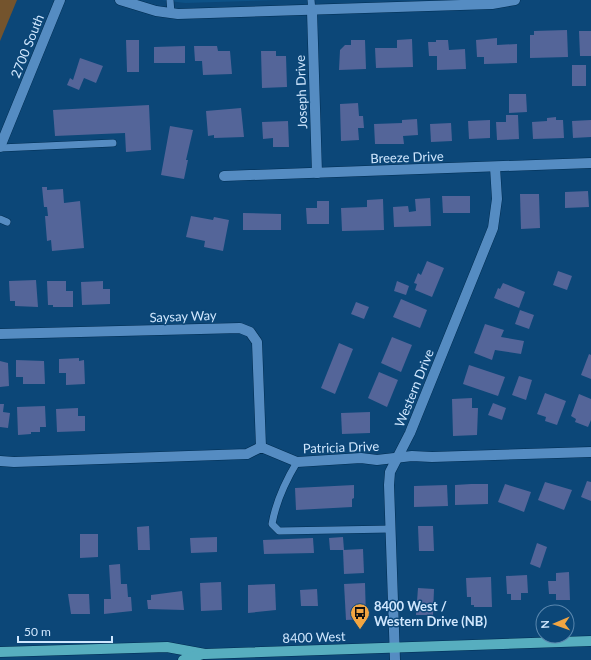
<svg xmlns="http://www.w3.org/2000/svg" width="591" height="660" viewBox="0 0 591 660" font-family="Lato,sans-serif">
<rect width="100%" height="100%" fill="#0c4778"/>
<path fill="#0e5287" d="M161 0H279L185 3Z"/>
<path fill="#74542d" d="M0 0H17L0 41Z"/>
<g fill="#546599">
<path d="M567 30 568 57 530 58V35H534V31Z"/>
<path d="M579 31H591V56H580Z"/>
<path d="M497 38V45L517 44V63L484 64V57H477L476 40Z"/>
<path d="M412 39 413 67 376 68 375 48H397V40Z"/>
<path d="M126 40H139V72H127Z"/>
<path d="M351 40H365L366 69 339 70 340 50 345 45H351Z"/>
<path d="M436 40H448L449 50 465 49 466 69 437 70V56H429L428 42H436Z"/>
<path d="M185 46V63H154V47Z"/>
<path d="M194 46H217L218 51H230L232 74 203 75 202 61H195Z"/>
<path d="M261 51H276V56H286L287 87 262 88Z"/>
<path d="M80 58 103 66 96 83 84 78 79 90 67 85 70 78 73 80Z"/>
<rect x="572" y="65" width="14" height="21"/>
<path d="M509 94H526L527 112 509 113Z"/>
<path d="M358 103 359 116H363L364 128H358L359 140 341 141 340 104Z"/>
<path d="M149 105 151 150 126 152 125 133 55 136 53 110Z"/>
<path d="M241 108 244 137 214 138V135L208 136 206 111Z"/>
<path d="M506 115H518L519 139 497 140 496 122H506Z"/>
<path d="M556 117V120H563L564 138 533 139 532 122 547 121V118Z"/>
<path d="M417 119 418 135 403 136 404 144H375L374 124 402 123V120Z"/>
<path d="M490 120V138L469 139 468 121Z"/>
<path d="M591 120V137L573 138 572 121Z"/>
<path d="M288 121 289 147H273V138L263 139 262 122Z"/>
<path d="M451 123 452 141 431 142 430 124Z"/>
<path d="M170 126 193 130 186 160H188L184 179 161 175Z"/>
<path d="M42 187H47V190L63 189 64 203 80 201 84 248 52 251 51 240 47 241 45 216H48L47 207H44Z"/>
<path d="M588 191 589 207 565 208V192Z"/>
<path d="M520 194H539L540 228 521 229Z"/>
<path d="M442 196H470V213H443Z"/>
<path d="M430 198 431 226 394 227 393 207 408 206 409 212 416 211 415 199Z"/>
<path d="M383 199 384 230 342 231 341 208 367 207V200Z"/>
<path d="M317 201H329V224H307L306 208H317Z"/>
<path d="M243 213 281 214V230H243Z"/>
<path d="M191 216 213 220 214 217 229 220 223 251 204 247 205 241 186 237Z"/>
<path d="M427 261 444 268 432 297 415 290 417 284 414 283 418 273 421 275Z"/>
<path d="M558 271 572 276 567 290 553 285Z"/>
<path d="M36 280 38 307 15 306V301H10L9 281Z"/>
<path d="M47 281H66V291H73V307H53V305H48Z"/>
<path d="M103 281V289H110V304L82 305 81 282Z"/>
<path d="M397 281 409 286 406 295 394 291Z"/>
<path d="M503 283 525 292 519 308 494 298 498 288 500 289Z"/>
<path d="M401 299 427 310 420 328 393 317Z"/>
<path d="M356 302 369 307 364 319 351 314Z"/>
<path d="M520 310 534 315 529 329 515 324Z"/>
<path d="M485 324 504 330 501 337 524 341 521 354 495 350 492 360 474 353Z"/>
<path d="M392 337 412 345 401 372 381 363Z"/>
<path d="M339 343 353 349 335 394 321 388Z"/>
<path d="M589 354 591 355V379L581 375Z"/>
<path d="M79 358V361L84 360 85 384 66 385V373H59V359Z"/>
<path d="M16 360 44 361 45 384H23V377H16Z"/>
<path d="M0 361 8 363 9 386 0 387Z"/>
<path d="M469 365 505 377 498 396 463 384Z"/>
<path d="M379 372 398 380 387 407 368 398Z"/>
<path d="M519 376 532 380 526 400 512 395Z"/>
<path d="M545 393 566 401 557 425 545 421 546 417 537 414Z"/>
<path d="M579 394 591 399V420L588 427 575 422 576 419 571 416Z"/>
<path d="M472 398V408H478L477 435 453 436 452 399Z"/>
<path d="M493 403 506 408 502 420 488 415Z"/>
<path d="M0 404H4L3 412 10 413 8 428 0 427Z"/>
<path d="M45 406 46 427H40V432H31V434L18 435 17 407Z"/>
<path d="M78 408V416H85V431L57 432 56 409Z"/>
<path d="M370 412V433L342 434 341 413Z"/>
<path d="M587 481 591 482V501L581 497Z"/>
<path d="M545 482 572 490 564 510 538 500Z"/>
<path d="M471 484H488V504L455 505V485Z"/>
<path d="M505 484 531 492 524 512 498 502Z"/>
<path d="M354 485V498L352 499V507L296 510 295 488Z"/>
<path d="M447 485 448 506 414 507V486Z"/>
<path d="M149 526 150 550H138L137 527Z"/>
<path d="M418 526H433L434 551H419Z"/>
<path d="M80 534H98V557L80 558Z"/>
<path d="M217 537V552L191 553 190 538Z"/>
<path d="M343 537 344 550H330L329 538Z"/>
<path d="M313 538 314 553 264 554 263 540Z"/>
<path d="M537 543 547 547 540 568 530 564Z"/>
<path d="M363 549 364 573 344 574 343 550Z"/>
<path d="M120 564 121 584H127L128 597H131L132 611 104 614V599H111L109 565Z"/>
<path d="M569 572 570 600H556V594H549L548 581H556V573Z"/>
<path d="M527 575 528 593H521V600H511V594H507L506 576Z"/>
<path d="M491 577 492 607H474V605H471V597H467L466 578Z"/>
<path d="M221 582 222 610 201 611 200 583Z"/>
<path d="M365 583 366 619 346 620 344 584Z"/>
<path d="M275 584 276 610 248 613V585Z"/>
<path d="M418 588 434 589 433 615H416Z"/>
<path d="M317 589 318 606H301L300 590Z"/>
<path d="M182 591 184 610 148 609 147 600H151V595Z"/>
<path d="M68 594H89L90 614H71Z"/>
</g>
<g fill="none" stroke-linecap="round" stroke-linejoin="round">
<g stroke="#002d51" stroke-width="8">
<g id="service">
<path d="M170 0 171 13"/>
<path d="M311 0 312 11"/>
<path d="M0 148 113 143"/>
<path d="M0 219 7 222"/>
<path d="M297 462C285 482 276 501 272 524L279 531 391 529"/>
</g>
</g>
<g stroke="#002d51" stroke-width="11">
<g id="minor">
<path d="M120 0 156 11 178 14 492 4 515 0"/>
<path d="M312 11 317 173"/>
<path d="M224 176 591 163"/>
<path d="M0 334 240 328 250 332 257 342 261 447"/>
<path d="M0 461 14 462 247 454 261 447 297 462 361 458 377 460 412 456 432 457 591 452"/>
<path d="M395 660 389 485 390 472 410 433 493 228 497 199 495 167"/>
</g>
</g>
<g stroke="#002d51" stroke-width="11">
<path id="tertiary" d="M0 147 60 0"/>
</g>
<g stroke="#002d51" stroke-width="11">
<g id="primary">
<path d="M0 652 167 647 205 654 591 641"/>
<path d="M183 660 203 654"/>
</g>
</g>
<use href="#service" stroke="#558cc2" stroke-width="7"/>
<use href="#minor" stroke="#558cc2" stroke-width="10"/>
<use href="#tertiary" stroke="#558cc2" stroke-width="10"/>
<use href="#primary" stroke="#57aebf" stroke-width="10"/>
</g>
<defs>
<g id="bus-pin" transform="scale(1)"><path d="M0 17L-7.5 6A9.5 9.5 0 1 1 7.5 6Z" fill="#f2a541" stroke="#0c4778"/><path d="M-5-6H5V4H4V6H2V4H-2V6H-4V4H-5ZM-3.5-4V0h7V-4ZM-3.5 1.2v1.5H-2V1.2ZM2 1.2v1.5H3.5V1.2Z" fill="#111"/></g>
</defs>
<g fill-rule="evenodd">
<use href="#bus-pin" x="360" y="613"/>
</g>
<g text-anchor="middle" dominant-baseline="central" stroke-width="3" stroke-linejoin="round" paint-order="stroke">
<g font-size="13" fill="#d0e7fe" stroke="#0c4778">
<text transform="translate(27 46) rotate(-68)">2700 South</text>
<text transform="translate(301 92) rotate(-92)">Joseph Drive</text>
<text transform="translate(407 157) rotate(-2)">Breeze Drive</text>
<text transform="translate(183 316) rotate(-2)">Saysay Way</text>
<text transform="translate(414 388) rotate(-68)">Western Drive</text>
<text transform="translate(341 447) rotate(-2)">Patricia Drive</text>
<text transform="translate(314 637) rotate(-2)">8400 West</text>
</g>
<g font-size="13" font-weight="bold" fill="#d0e7fe" stroke="#0c4778" text-anchor="start">
<text x="374" y="606">8400 West /<tspan x="374" dy="15">Western Drive (NB)</tspan></text>
</g>
</g>
<g transform="translate(555 624) rotate(268)"><circle r="19" fill="#0c4778" stroke="#5a87ae"/>
<path d="M0-3L7 15L0 10L-7 15Z" fill="#f2a541"/>
<text y="-6" font-size="11" font-weight="bold" text-anchor="middle" fill="#d0e7fe">N</text>
</g>
<path d="M18 636v6h94v-6" fill="none" stroke="#d0e7fe" stroke-width="2"/>
<text x="24" y="636" font-size="12" fill="#d0e7fe" stroke="#0c4778" stroke-width="3" paint-order="stroke">50 m</text>
</svg>
